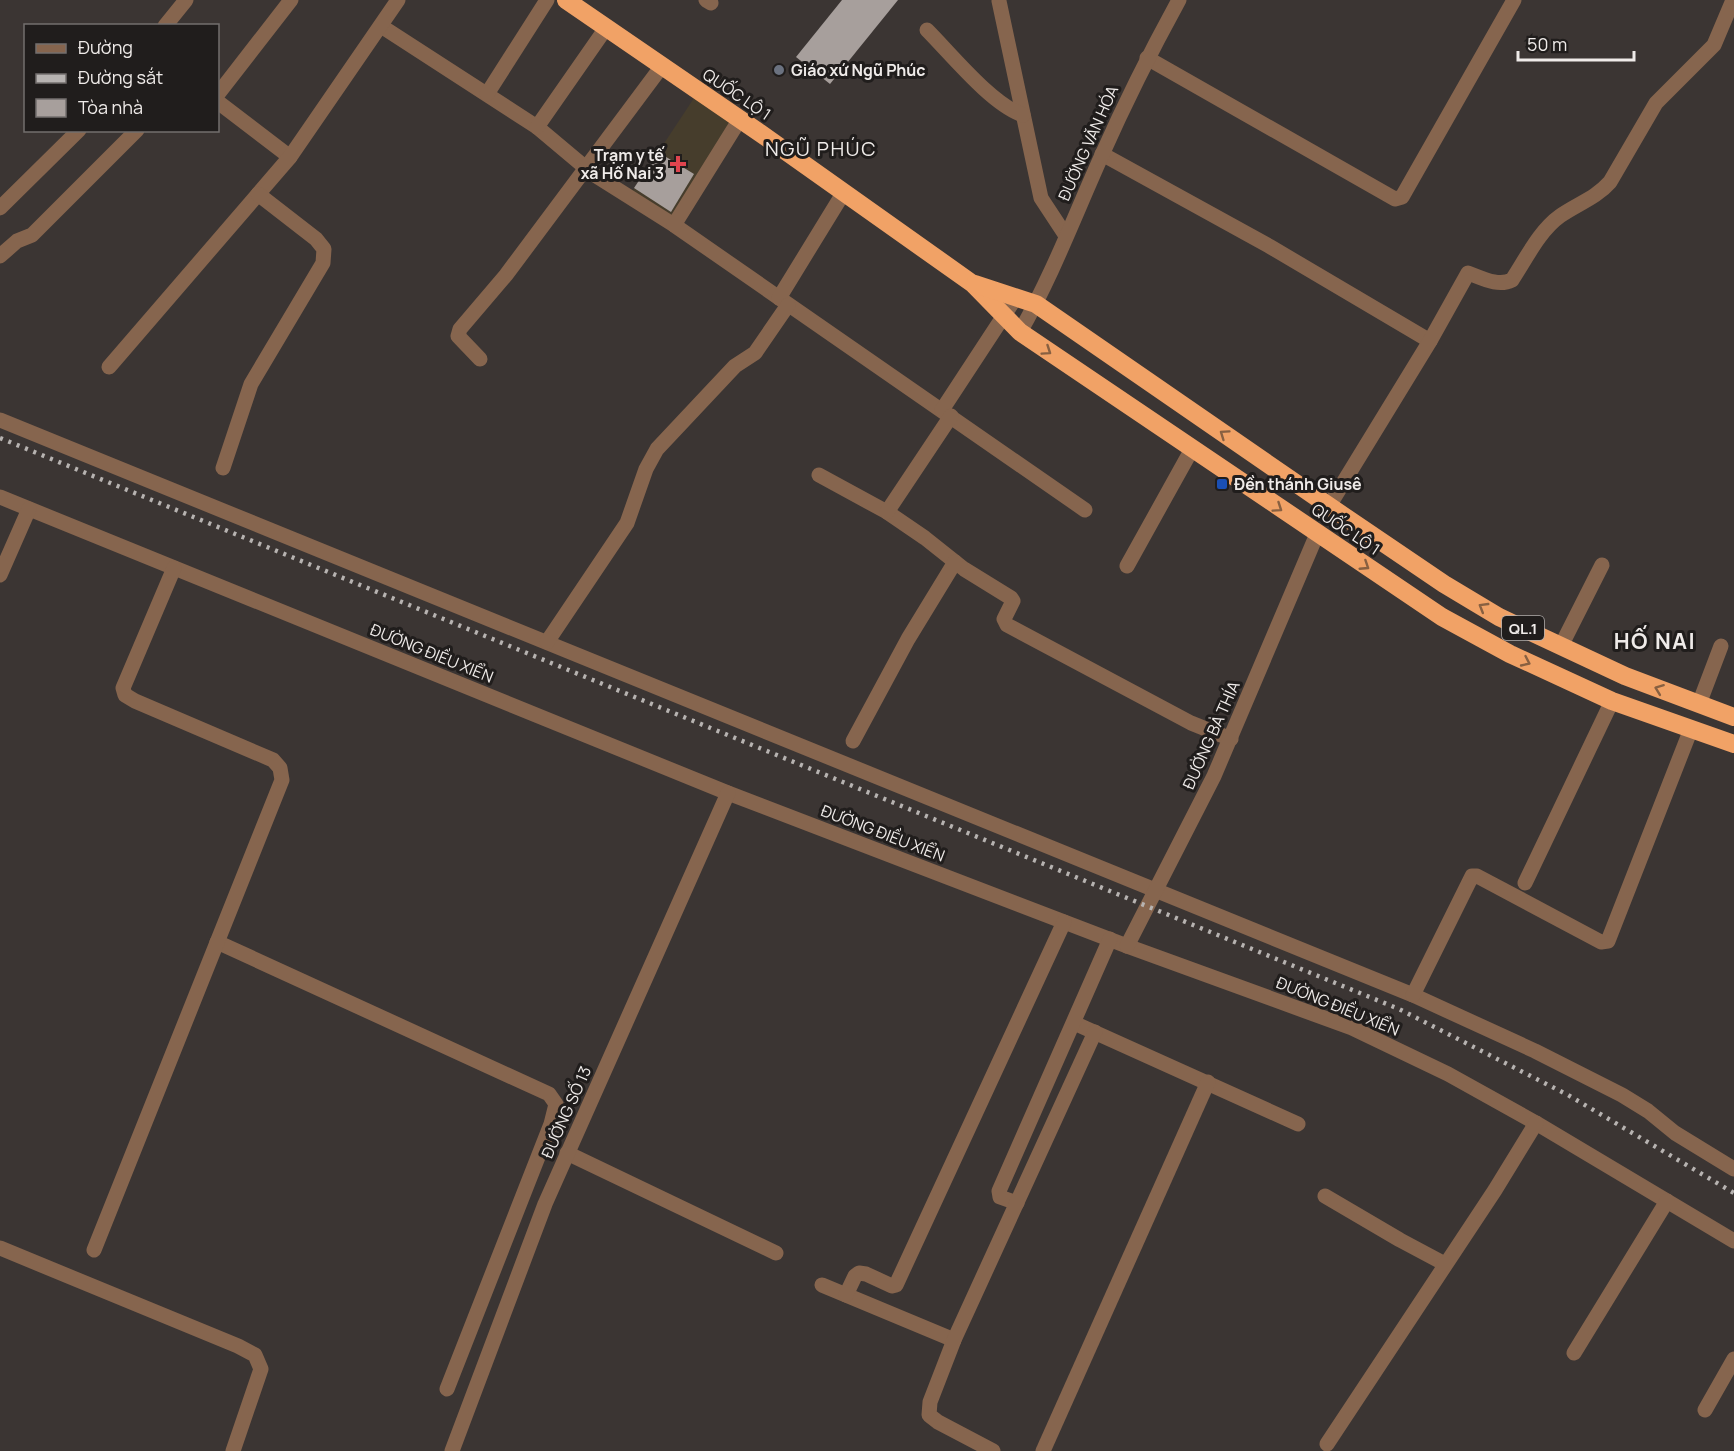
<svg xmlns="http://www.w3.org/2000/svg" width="1734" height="1451" viewBox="0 0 1734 1451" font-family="Manrope,sans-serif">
<rect width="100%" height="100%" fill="#3b3533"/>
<path fill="#463d2c" d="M694 98 730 123 673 217 632 192Z"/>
<g fill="#a79f9c">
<path d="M842 0H898L830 84 796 57Z"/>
<path d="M658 152 694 174 671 212 634 188Z"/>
</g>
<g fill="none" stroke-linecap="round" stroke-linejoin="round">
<g stroke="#86654e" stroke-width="15">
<path d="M706 0 711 3"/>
<path d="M999 1 1041 198 1066 236"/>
<path d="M165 26 186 0"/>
<path d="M381 26 537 127 593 174 674 225 1085 510"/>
<path d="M927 30C951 54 992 105 1023 115"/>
<path d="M1147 58 1395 199 1402 197 1514 0"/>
<path d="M218 94 291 0"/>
<path d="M487 94 547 0"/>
<path d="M218 102 290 157"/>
<path d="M537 127 606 28"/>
<path d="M1102 154 1269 246 1430 341"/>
<path d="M0 208 79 130"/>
<path d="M674 225 740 119"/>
<path d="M0 256 17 241 32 235 137 130"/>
<path d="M779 298 844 192"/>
<path d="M1020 332C1052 276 1075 215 1101 157 1125 103 1151 51 1179 0"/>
<path d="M480 359 458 336 460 329 506 275 662 66"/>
<path d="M109 367 290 157 398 0"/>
<path d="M942 410 1016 297"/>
<path d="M0 420 1413 995 1535 1051 1622 1095 1648 1111 1675 1133 1734 1169"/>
<path d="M223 468 251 384 323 263 324 249 316 239 258 194"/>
<path d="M819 475 887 512 925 538 964 569 1011 598 1013 601 1004 619 1007 625 1191 723 1231 739"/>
<path d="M0 497 728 793 1127 946 1352 1028 1448 1074 1536 1123 1734 1241"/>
<path d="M1329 506 1430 341 1468 273C1482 278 1498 287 1512 280 1526 259 1539 231 1560 216 1577 204 1596 198 1610 182L1656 103 1714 45 1733 0"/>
<path d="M887 512 951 416"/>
<path d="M1127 566 1192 449"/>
<path d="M0 575 29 509"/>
<path d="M547 642 627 523 646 469 657 449 735 366 755 353 788 305"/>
<path d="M1561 646 1602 565"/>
<path d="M1699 704 1721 646"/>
<path d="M853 741 908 639 955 562"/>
<path d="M1525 883 1612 701"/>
<path d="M217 942 549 1094 556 1104 551 1124 447 1389"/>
<path d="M1127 946 1214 776 1317 534"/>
<path d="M1413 995 1472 876H1477L1601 942 1608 941 1691 729"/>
<path d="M1074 1023 1298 1124"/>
<path d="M567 1153 776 1253"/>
<path d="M1325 1196 1400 1240 1445 1264"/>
<path d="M1017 1203 1000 1197 999 1191 1110 939"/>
<path d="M0 1248 238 1346 255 1355 261 1369 233 1451"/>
<path d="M94 1250 282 780 280 768 273 760 135 701 125 695 123 688 174 568"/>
<path d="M822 1285 954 1340"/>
<path d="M846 1295 855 1276 859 1273 866 1274 892 1286 896 1285 1064 922"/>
<path d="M1574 1353 1667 1201"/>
<path d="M1705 1410 1734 1359"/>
<path d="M1327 1444 1495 1190 1536 1123"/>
<path d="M452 1451 545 1204 728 793"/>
<path d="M993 1451 938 1422 929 1415 930 1402 954 1340 1095 1032"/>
<path d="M1043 1451 1208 1082"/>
</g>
<g stroke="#f1a266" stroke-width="18">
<path d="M566 0 760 133 973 284 1020 332 1442 617 1510 654 1612 701 1734 744"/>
<path d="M975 284 1036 304 1329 506 1444 584 1499 617 1625 676 1734 717"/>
</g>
<path stroke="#b7b3b1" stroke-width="4.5" stroke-dasharray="3 6" stroke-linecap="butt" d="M0 438 1399 1009 1568 1095 1734 1193"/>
</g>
<defs><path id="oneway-chevron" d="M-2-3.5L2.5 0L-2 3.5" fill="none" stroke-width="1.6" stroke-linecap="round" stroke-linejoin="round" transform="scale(1.5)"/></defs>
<g stroke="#886041">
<use href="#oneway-chevron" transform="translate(1047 351) rotate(34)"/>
<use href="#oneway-chevron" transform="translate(1224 434) rotate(-145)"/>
<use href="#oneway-chevron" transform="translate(1278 508) rotate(34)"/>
<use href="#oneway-chevron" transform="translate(1365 566) rotate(33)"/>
<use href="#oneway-chevron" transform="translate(1483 607) rotate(-149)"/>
<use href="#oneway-chevron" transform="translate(1526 662) rotate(25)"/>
<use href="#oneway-chevron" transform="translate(1659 689) rotate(-159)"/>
</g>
<circle fill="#6b7280" stroke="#201d1c" stroke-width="2" cx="779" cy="70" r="6"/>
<path fill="#e0444e" stroke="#201d1c" stroke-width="2" d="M675 155h6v6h6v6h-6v6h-6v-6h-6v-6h6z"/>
<rect fill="#1a4fb4" stroke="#201d1c" stroke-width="2" x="1216" y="478" width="12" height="12" rx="3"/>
<g text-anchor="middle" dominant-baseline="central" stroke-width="6" stroke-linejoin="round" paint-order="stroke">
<rect fill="#201d1c" stroke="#b1adac" stroke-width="1.5" x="1502" y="616" width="42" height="24" rx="4.5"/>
<g font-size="15" font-weight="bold" fill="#efebe9">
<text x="1523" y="628">QL.1</text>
</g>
<g font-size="16" font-weight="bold" fill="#efebe9" stroke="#201d1c" text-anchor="start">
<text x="791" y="70">Giáo xứ Ngũ Phúc</text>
<text x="664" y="155" text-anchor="end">Trạm y tế<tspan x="664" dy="18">xã Hố Nai 3</tspan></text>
<text x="1234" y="484">Đền thánh Giusê</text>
</g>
<g font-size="16" fill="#efebe9" stroke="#201d1c">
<text transform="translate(737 94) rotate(34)">QUỐC LỘ 1</text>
<text transform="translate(1088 143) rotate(-66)">ĐƯỜNG VĂN HÓA</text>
<text transform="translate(1346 529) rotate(34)">QUỐC LỘ 1</text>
<text transform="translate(432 653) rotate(22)">ĐƯỜNG ĐIỀU XIỂN</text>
<text transform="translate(1211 735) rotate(-66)">ĐƯỜNG BÀ THÍA</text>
<text transform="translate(883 833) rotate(21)">ĐƯỜNG ĐIỀU XIỂN</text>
<text transform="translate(1338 1006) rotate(22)">ĐƯỜNG ĐIỀU XIỂN</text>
<text transform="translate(566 1112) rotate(-66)">ĐƯỜNG SỐ 13</text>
</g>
<g font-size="20" letter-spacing="1.5" fill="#efebe9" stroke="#201d1c">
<text x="821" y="148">NGŨ PHÚC</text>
</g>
<g font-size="22" font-weight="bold" letter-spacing="1.5" fill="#efebe9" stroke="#201d1c">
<text x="1655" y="641">HỐ NAI</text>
</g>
</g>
<rect x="24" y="24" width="195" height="108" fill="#201d1c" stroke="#736f6e" stroke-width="1.5"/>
<rect x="36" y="44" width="30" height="9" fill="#86654e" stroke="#736f6e" stroke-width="1.5"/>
<text x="78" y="54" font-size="18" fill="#efebe9">Đường</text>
<rect x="36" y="74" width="30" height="9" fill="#b7b3b1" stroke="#736f6e" stroke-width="1.5"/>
<text x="78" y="84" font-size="18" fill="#efebe9">Đường sắt</text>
<rect x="36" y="99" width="30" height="18" fill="#a79f9c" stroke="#736f6e" stroke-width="1.5"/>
<text x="78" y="114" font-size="18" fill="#efebe9">Tòa nhà</text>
<path d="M1518 51v9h116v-9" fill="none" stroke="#efebe9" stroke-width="3"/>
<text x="1527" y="51" font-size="18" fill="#efebe9" stroke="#201d1c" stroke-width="4.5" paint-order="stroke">50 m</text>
</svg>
